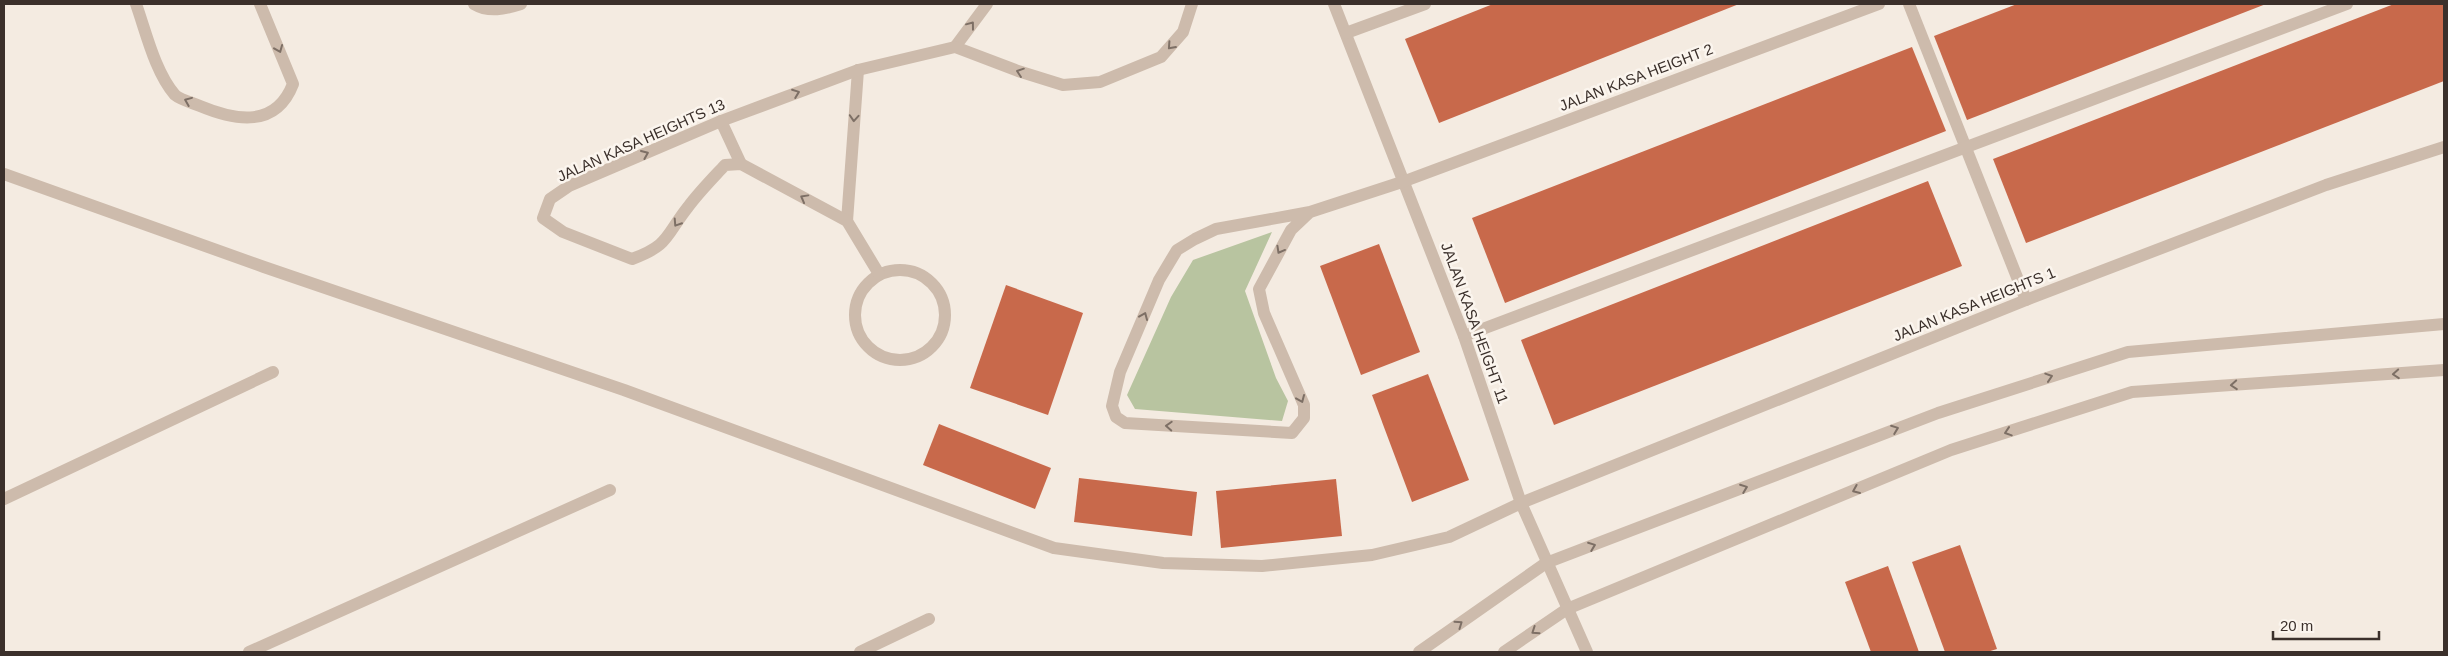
<svg xmlns="http://www.w3.org/2000/svg" width="2448" height="656" viewBox="0 0 2448 656" font-family="Arial,sans-serif">
<rect width="100%" height="100%" fill="#f4ebe1"/>
<path fill="#b8c4a0" d="M1272 232 1245 291 1276 378 1288 401 1282 421 1135 409 1127 395 1171 297 1193 260Z"/>
<g fill="#c8694b">
<path d="M1493 4H1739L1439 123 1405 39Z"/>
<path d="M2017 4H2266L1967 120 1934 36Z"/>
<path d="M2394 4H2444V81L2026 243 1993 159Z"/>
<path d="M1912 47 1946 131 1505 303 1472 218Z"/>
<path d="M1928 181 1962 266 1554 425 1521 340Z"/>
<path d="M1379 244 1420 352 1361 375 1320 266Z"/>
<path d="M1006 285 1083 313 1048 415 970 388Z"/>
<path d="M1428 374 1469 480 1412 502 1372 395Z"/>
<path d="M939 424 1051 468 1035 509 923 465Z"/>
<path d="M1079 478 1197 492 1192 536 1074 522Z"/>
<path d="M1336 479 1342 536 1221 548 1216 491Z"/>
<path d="M1960 545 1997 649 1987 652H1945L1912 562Z"/>
<path d="M1888 566 1919 652H1871L1845 582Z"/>
</g>
<g fill="none" stroke-linecap="round" stroke-linejoin="round">
<g stroke="#cdbbac" stroke-width="12">
<path d="M136 4C146 32 155 72 175 95 181 100 193 103 200 106 236 121 276 128 293 84L260 4"/>
<path d="M474 4C489 13 505 9 521 4"/>
<path d="M1334 4 1464 336 1521 503 1587 652"/>
<path d="M1909 4 2026 300"/>
<path d="M1346 33 1425 4"/>
<path d="M955 47 987 4"/>
<path d="M721 121 741 164"/>
<path d="M4 174 264 267 624 390 1054 548 1163 563 1262 566 1372 555 1449 537 1521 503 2026 300 2326 185 2444 147"/>
<path d="M1310 212 1291 230 1259 289 1264 313 1304 405V418L1292 433 1125 423 1116 417 1112 406 1120 372 1159 280 1177 250 1195 239 1216 229 1310 212 1405 181 1879 4"/>
<path d="M847 221 858 70"/>
<circle cx="900" cy="315" r="45"/>
<path d="M879 274 847 221 741 164 725 165C712 179 699 192 688 207 665 236 670 245 632 259L563 232 543 218 550 199 569 186 721 121 858 70 955 47 1018 71 1063 85 1100 82 1161 57 1183 32 1192 4"/>
<path d="M1464 336 2347 4"/>
<path d="M4 499 273 372"/>
<path d="M249 652 610 490"/>
<path d="M860 652 929 619"/>
<path d="M1419 652 1546 563 1938 413 2128 352 2444 324"/>
<path d="M1504 652 1567 609 1951 450 2132 392 2444 370"/>
</g>
</g>
<defs><path id="oneway-chevron" d="M-2-3.5L2.5 0L-2 3.5" fill="none" stroke-width="1.6" stroke-linecap="round" stroke-linejoin="round" transform="scale(1.25)"/></defs>
<g stroke="#7d6f65">
<use href="#oneway-chevron" transform="translate(971 25) rotate(-53)"/>
<use href="#oneway-chevron" transform="translate(1171 46) rotate(132)"/>
<use href="#oneway-chevron" transform="translate(279 49) rotate(68)"/>
<use href="#oneway-chevron" transform="translate(1020 72) rotate(-161)"/>
<use href="#oneway-chevron" transform="translate(796 93) rotate(-21)"/>
<use href="#oneway-chevron" transform="translate(188 101) rotate(-158)"/>
<use href="#oneway-chevron" transform="translate(854 118) rotate(94)"/>
<use href="#oneway-chevron" transform="translate(645 154) rotate(-23)"/>
<use href="#oneway-chevron" transform="translate(804 198) rotate(-151)"/>
<use href="#oneway-chevron" transform="translate(677 223) rotate(123)"/>
<use href="#oneway-chevron" transform="translate(1280 250) rotate(119)"/>
<use href="#oneway-chevron" transform="translate(1144 316) rotate(-67)"/>
<use href="#oneway-chevron" transform="translate(2396 374) rotate(176)"/>
<use href="#oneway-chevron" transform="translate(2049 377) rotate(-18)"/>
<use href="#oneway-chevron" transform="translate(2234 385) rotate(176)"/>
<use href="#oneway-chevron" transform="translate(1301 399) rotate(67)"/>
<use href="#oneway-chevron" transform="translate(1169 426) rotate(-177)"/>
<use href="#oneway-chevron" transform="translate(1895 429) rotate(-21)"/>
<use href="#oneway-chevron" transform="translate(2008 432) rotate(162)"/>
<use href="#oneway-chevron" transform="translate(1744 488) rotate(-21)"/>
<use href="#oneway-chevron" transform="translate(1856 490) rotate(157)"/>
<use href="#oneway-chevron" transform="translate(1592 546) rotate(-21)"/>
<use href="#oneway-chevron" transform="translate(1459 624) rotate(-35)"/>
<use href="#oneway-chevron" transform="translate(1535 631) rotate(146)"/>
</g>
<g text-anchor="middle" dominant-baseline="central" stroke-width="5" stroke-linejoin="round" paint-order="stroke">
<g font-size="15" fill="#3b302b" stroke="#fbf5ee">
<text transform="translate(1636 77) rotate(-21)">JALAN KASA HEIGHT 2</text>
<text transform="translate(641 140) rotate(-24)">JALAN KASA HEIGHTS 13</text>
<text transform="translate(1974 304) rotate(-22)">JALAN KASA HEIGHTS 1</text>
<text transform="translate(1475 323) rotate(70)">JALAN KASA HEIGHT 11</text>
</g>
</g>
<rect width="2448" height="656" fill="none" stroke="#3b302b" stroke-width="10"/>
<path d="M2273 631v8h106v-8" fill="none" stroke="#3b302b" stroke-width="2.5"/>
<text x="2280" y="631" font-size="15" fill="#3b302b" stroke="#fbf5ee" stroke-width="4" paint-order="stroke">20 m</text>
</svg>
